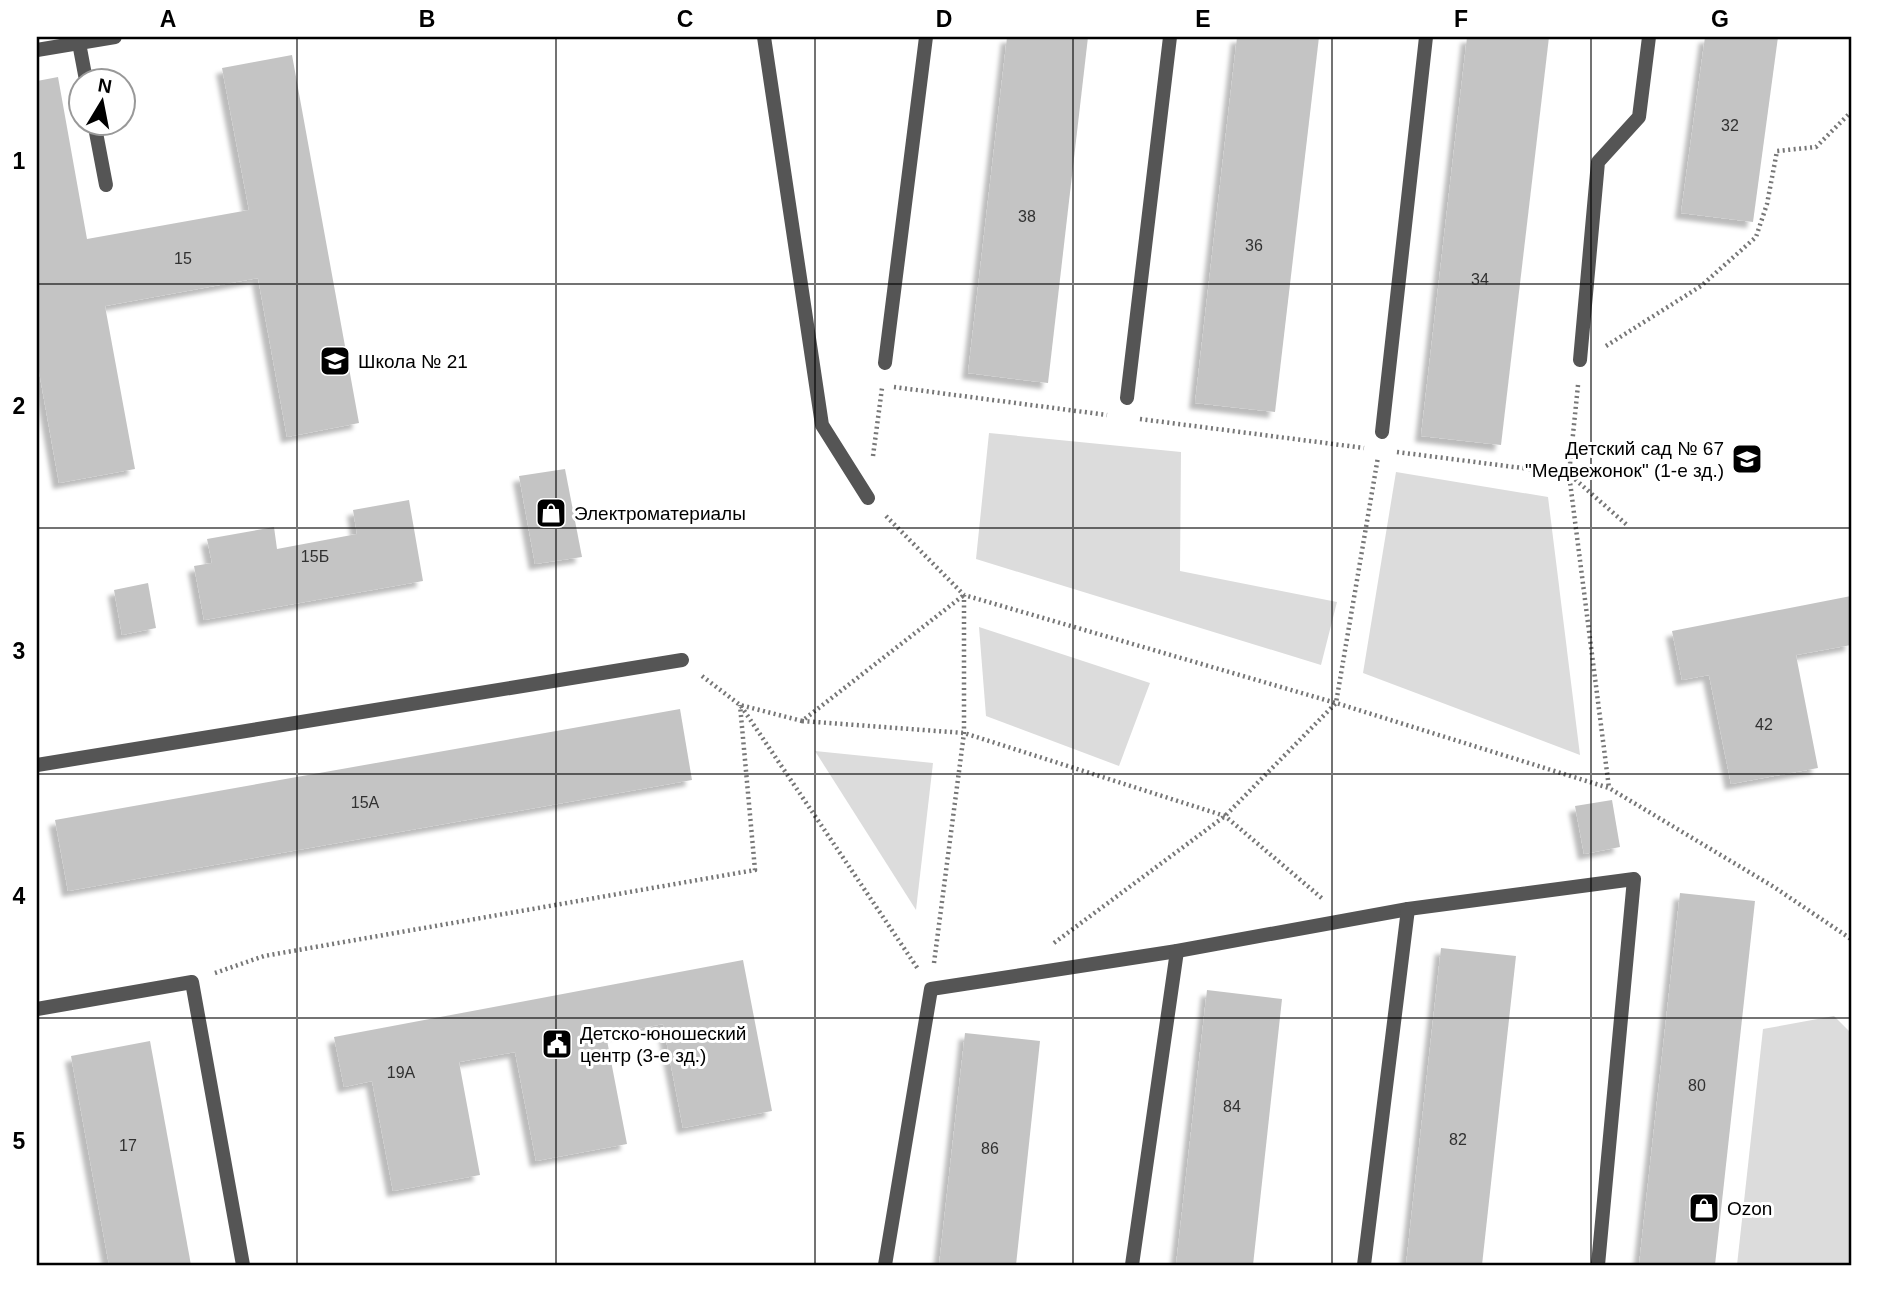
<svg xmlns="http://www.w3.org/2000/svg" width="1888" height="1302" viewBox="0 0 1888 1302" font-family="Helvetica,sans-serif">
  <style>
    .green { fill: #dcdcdc }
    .building { fill: #c4c4c4; filter: url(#shadow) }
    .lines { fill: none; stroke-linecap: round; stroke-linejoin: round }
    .path { stroke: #777; stroke-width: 4.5; stroke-dasharray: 2 3.5; stroke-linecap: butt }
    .lane { stroke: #555; stroke-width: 14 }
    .grid { fill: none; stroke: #000; stroke-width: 2; stroke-opacity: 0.55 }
    .labels { text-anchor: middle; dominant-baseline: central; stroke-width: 6; stroke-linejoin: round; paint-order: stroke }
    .number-label { font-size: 16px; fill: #313131 }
    .poi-label { font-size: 19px; fill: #000; stroke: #fff; text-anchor: start }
    .neatline { fill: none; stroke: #000; stroke-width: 2.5 }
    .grid-label { font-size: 23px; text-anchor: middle; font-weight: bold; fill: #000 }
  </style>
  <defs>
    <filter id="shadow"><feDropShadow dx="-6" dy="6" stdDeviation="2" flood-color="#0004"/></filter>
  </defs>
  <rect width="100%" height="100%" fill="#fff"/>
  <g class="green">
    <path d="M989,433L1181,452L1180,571L1337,602L1321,665L976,559Z"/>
    <path d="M1396,472L1548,497L1580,755L1363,673Z"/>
    <path d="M979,627L1150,683L1119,766L986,716Z"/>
    <path d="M815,751L933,763L916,910Z"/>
    <path d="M1834,1016L1851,1033V1265H1737L1763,1029Z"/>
  </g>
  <g class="building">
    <path d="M1007,37H1088L1048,383L968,373Z"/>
    <path d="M1237,37H1319L1275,412L1195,403Z"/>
    <path d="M1467,37H1549L1501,445L1421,436Z"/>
    <path d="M1705,37H1778L1753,222L1681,213Z"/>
    <path d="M292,55L359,423L287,437L258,278L105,306L135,469L59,483L37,360V81L58,77L87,239L249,210L222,68Z"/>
    <path d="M565,469L582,557L535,564L519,476Z"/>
    <path d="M409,500L423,581L204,620L194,566L212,563L207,539L274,527L277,549L357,534L353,510Z"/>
    <path d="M148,583L156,628L122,635L114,590Z"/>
    <path d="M1851,596V645L1796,655L1818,768L1731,784L1709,675L1682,680L1672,631Z"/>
    <path d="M680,709L692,780L68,891L55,820Z"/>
    <path d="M1612,800L1620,847L1584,854L1575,806Z"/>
    <path d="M1680,893L1755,901L1715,1265H1639Z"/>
    <path d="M1441,948L1516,956L1482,1265H1406Z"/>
    <path d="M743,960L772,1111L683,1128L663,1024L606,1035L627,1144L536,1161L515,1052L459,1062L480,1175L393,1191L372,1081L344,1087L334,1037Z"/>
    <path d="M1207,990L1282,999L1253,1265H1176Z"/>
    <path d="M965,1033L1040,1041L1016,1265H939Z"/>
    <path d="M150,1041L191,1265H109L71,1056Z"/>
  </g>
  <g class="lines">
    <g class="path">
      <path d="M1606,346L1701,286L1756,237L1767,204L1777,151L1816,147L1851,112"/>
      <path d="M1578,385L1569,474L1609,788"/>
      <path d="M894,387L1107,415"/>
      <path d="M1140,419L1364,448"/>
      <path d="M1397,452L1569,474L1627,525"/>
      <path d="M873,456L882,388"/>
      <path d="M886,516L964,595L1336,703L1609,788L1774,887L1851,939"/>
      <path d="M702,676L740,705L802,721L964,595"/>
      <path d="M741,706L918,969"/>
      <path d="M802,721L964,733L1225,816L1324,900"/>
      <path d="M1054,943L1225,816L1336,703L1378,457"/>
      <path d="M934,963L964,733V595"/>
      <path d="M215,973L264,956L755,870L740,705"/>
    </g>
    <g class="lane">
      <path d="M764,37L822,425L868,498"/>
      <path d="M79,43L86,80"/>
      <path d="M37,50L115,37"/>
      <path d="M94,122L106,185"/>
      <path d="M1580,360L1598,162L1639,117L1649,37"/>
      <path d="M885,363L926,37"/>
      <path d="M1127,398L1170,37"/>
      <path d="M1382,432L1426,37"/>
      <path d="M37,765L682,660"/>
      <path d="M37,1009L192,982L243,1265"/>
      <path d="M885,1265L931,989L1177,951L1408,909L1634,879L1598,1265"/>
      <path d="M1132,1265L1177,951"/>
      <path d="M1364,1265L1408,909"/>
    </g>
  </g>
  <path class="grid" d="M297,37V1265M556,37V1265M815,37V1265M1073,37V1265M1332,37V1265M1591,37V1265M37,284H1851M37,528H1851M37,774H1851M37,1018H1851"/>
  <defs>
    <g id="school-square" transform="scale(1.575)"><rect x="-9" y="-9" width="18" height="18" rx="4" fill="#000" stroke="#fff"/><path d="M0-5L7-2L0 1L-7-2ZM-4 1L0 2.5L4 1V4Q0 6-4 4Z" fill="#fff"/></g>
    <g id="shop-square" transform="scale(1.575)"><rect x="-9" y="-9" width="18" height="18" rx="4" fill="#000" stroke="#fff"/><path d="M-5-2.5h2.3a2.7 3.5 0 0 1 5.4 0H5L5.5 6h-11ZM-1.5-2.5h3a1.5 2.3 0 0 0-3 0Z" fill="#fff"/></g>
    <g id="civic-square" transform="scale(1.575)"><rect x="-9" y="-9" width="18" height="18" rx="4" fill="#000" stroke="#fff"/><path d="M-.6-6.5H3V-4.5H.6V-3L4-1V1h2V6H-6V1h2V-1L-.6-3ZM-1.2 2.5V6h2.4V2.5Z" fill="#fff"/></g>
  </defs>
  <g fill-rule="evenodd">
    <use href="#school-square" x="335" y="361"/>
    <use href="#school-square" x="1747" y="459"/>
    <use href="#shop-square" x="551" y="513"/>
    <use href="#civic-square" x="557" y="1044"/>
    <use href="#shop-square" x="1704" y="1208"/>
  </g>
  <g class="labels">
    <g class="number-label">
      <text x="1730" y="125">32</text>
      <text x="1027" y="216">38</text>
      <text x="1254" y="245">36</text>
      <text x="183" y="258">15</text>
      <text x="1480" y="279">34</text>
      <text x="315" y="556">15Б</text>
      <text x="1764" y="724">42</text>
      <text x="365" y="802">15А</text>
      <text x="401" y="1072">19А</text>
      <text x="1697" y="1085">80</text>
      <text x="1232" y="1106">84</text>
      <text x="1458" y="1139">82</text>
      <text x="128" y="1145">17</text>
      <text x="990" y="1148">86</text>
    </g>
    <g class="poi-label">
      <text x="358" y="361">Школа № 21</text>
      <text x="1724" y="448" text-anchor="end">Детский сад № 67<tspan x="1724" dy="22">"Медвежонок" (1-е зд.)</tspan></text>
      <text x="574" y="513">Электроматериалы</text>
      <text x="580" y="1033">Детско-юношеский<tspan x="580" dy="22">центр (3-е зд.)</tspan></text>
      <text x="1727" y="1208">Ozon</text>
    </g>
  </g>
  <rect width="1888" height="1302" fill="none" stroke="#ffffff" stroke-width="77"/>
  <g transform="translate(102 102) rotate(10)"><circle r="33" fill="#ffffff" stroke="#999999" stroke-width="2"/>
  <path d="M0-5L12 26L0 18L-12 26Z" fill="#000000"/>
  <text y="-10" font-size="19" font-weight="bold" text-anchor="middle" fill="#000000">N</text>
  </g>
  <rect x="38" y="38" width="1812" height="1226" class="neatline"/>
  <g class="grid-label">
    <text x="168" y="27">A</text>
    <text x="427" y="27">B</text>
    <text x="685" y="27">C</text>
    <text x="944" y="27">D</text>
    <text x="1203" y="27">E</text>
    <text x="1461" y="27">F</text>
    <text x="1720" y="27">G</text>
    <text x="19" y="169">1</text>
    <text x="19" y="414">2</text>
    <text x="19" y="659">3</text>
    <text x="19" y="904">4</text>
    <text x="19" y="1149">5</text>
  </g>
</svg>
